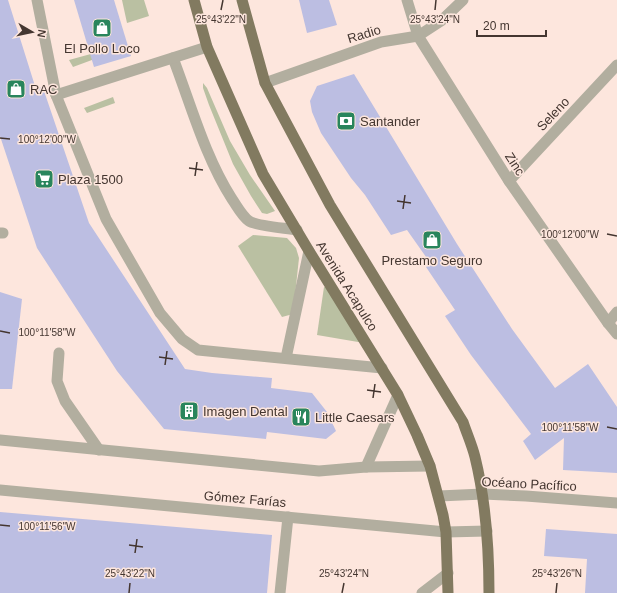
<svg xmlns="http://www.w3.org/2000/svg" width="617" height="593" viewBox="0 0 617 593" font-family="Arial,sans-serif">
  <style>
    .green { fill: #bac0a2 }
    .building { fill: #bcbee2 }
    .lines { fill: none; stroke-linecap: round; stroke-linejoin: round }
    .service { stroke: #b2ae9f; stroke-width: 11 }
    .minor { stroke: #b2ae9f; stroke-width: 11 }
    .tertiary { stroke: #b2ae9f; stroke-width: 11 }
    .primary { stroke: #827a60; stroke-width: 11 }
    .ticks { fill: none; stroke: #443630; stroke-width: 1.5 }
    .labels { text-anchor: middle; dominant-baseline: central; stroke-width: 3; stroke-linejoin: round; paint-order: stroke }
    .street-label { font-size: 13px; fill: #443630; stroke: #fde6dd }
    .poi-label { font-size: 13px; fill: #443630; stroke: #fde6dd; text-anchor: start }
    .ticks-label { font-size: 10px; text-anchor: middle; fill: #443630; stroke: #fde6dd; stroke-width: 3; stroke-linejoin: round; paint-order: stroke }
  </style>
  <rect width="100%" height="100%" fill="#fde6dd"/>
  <g class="green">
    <path d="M122,0H144L149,16L127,23Z"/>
    <path d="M98,52L100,57L73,67L69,60Z"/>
    <path d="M203,83L207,88L230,141L250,175L275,211L267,214L262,213L251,196L233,164L209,105L203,88Z"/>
    <path d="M113,97L115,103L87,113L84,108Z"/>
    <path d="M253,235L287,238L296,248L299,258L293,314L282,317L238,246Z"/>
    <path d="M324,287L329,288L364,343L317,335Z"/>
  </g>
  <g class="building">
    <path d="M0,0H8L35,86L43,88L89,223L185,369L212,373L272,378L271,388L312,393L327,412L336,431L326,439L267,432L266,439L164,429L117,371L37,248L0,136Z"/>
    <path d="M74,0H114L131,56L94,67Z"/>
    <path d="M299,0H329L337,25L307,33Z"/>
    <path d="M354,74L457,244L512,329L555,388L588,364L617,407V473L563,470L564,438L535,460L523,441L531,434L471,355L445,316L455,310L426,267L431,264L407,230L391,235L365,195L351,178L321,133L312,112L310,101L317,86Z"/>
    <path d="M0,292L22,299L12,389H0Z"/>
    <path d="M0,512L272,535L267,593H0Z"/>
    <path d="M546,529L617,534V593H585L587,559L544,556Z"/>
  </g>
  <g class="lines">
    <g class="service">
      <path d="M37,0L56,95L106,219L160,313L182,339L198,350L382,368"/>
      <path d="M173,58C191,105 205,157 232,199C237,206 242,216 249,221C256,226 286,228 297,230"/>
      <path d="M56,95L207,47"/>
      <path d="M0,233H3"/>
      <path d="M59,353L57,381L65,401L99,450"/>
      <path d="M286,358L309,251"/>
      <path d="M0,440L319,471L366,467L430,466"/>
      <path d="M366,467L398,395"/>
      <path d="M280,593L288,517"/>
      <path d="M422,593L448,573"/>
    </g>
    <g class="minor">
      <path d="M407,0L418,36L509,181L608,323L617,334"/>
      <path d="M265,83L381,42L418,36L441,21L463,0"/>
      <path d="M509,181L617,65"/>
      <path d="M608,323L617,312"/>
      <path d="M0,490L446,532L487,531"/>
    </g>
    <path class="tertiary" d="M439,496L483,494L526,496L617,503"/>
    <g class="primary">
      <path d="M194,0L207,47L263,174L309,251L398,395L417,435L430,466L443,515L446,532L448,593"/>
      <path d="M242,0L265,83L330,205L463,422C467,434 472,445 475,457C486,502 489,547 489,593"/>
    </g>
  </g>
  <path class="ticks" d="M221,10L223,0M435,10L436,0M0,138L10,139M189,168L203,170M195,176L197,162M397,201L411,203M403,209L405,195M607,234L617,236M0,331L10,333M159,357L173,359M165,365L167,351M367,390L381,392M373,398L375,384M607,427L617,429M0,525L10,526M129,545L143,547M135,553L137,539M129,593L130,583M342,593L344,583M556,593L557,583"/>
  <defs>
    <g id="shop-square" transform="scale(1)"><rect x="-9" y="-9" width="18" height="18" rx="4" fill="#29855c" stroke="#fde6dd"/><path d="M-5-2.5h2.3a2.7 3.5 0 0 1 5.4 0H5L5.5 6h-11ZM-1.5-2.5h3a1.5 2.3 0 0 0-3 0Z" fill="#fff"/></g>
    <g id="bank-square" transform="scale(1)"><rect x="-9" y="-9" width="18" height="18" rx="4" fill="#29855c" stroke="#fde6dd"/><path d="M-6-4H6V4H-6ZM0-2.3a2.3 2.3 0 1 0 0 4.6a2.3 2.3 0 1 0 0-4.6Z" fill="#fff"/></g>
    <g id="supermarket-square" transform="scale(1)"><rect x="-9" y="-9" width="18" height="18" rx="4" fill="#29855c" stroke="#fde6dd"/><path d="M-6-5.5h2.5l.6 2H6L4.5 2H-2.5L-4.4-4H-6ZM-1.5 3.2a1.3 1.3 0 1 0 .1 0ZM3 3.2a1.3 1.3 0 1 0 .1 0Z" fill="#fff"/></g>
    <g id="building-square" transform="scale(1)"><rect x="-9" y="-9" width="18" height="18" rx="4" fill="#29855c" stroke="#fde6dd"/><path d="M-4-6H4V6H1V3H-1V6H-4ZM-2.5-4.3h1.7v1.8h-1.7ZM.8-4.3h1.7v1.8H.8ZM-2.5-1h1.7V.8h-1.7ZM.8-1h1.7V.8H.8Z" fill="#fff"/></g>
    <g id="restaurant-square" transform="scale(1)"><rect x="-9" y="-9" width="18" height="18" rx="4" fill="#29855c" stroke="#fde6dd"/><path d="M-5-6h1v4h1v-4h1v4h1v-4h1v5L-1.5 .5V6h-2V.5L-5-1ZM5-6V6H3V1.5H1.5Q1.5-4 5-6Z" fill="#fff"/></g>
  </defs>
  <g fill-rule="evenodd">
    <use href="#shop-square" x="102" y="28"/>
    <use href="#shop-square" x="16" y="89"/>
    <use href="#bank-square" x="346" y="121"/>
    <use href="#supermarket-square" x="44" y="179"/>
    <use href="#shop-square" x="432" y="240"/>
    <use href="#building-square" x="189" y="411"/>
    <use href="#restaurant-square" x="301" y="417"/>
  </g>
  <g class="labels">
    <g class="street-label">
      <text transform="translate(364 34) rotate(-17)">Radio</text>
      <text transform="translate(553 114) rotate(-47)">Seleno</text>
      <text transform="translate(515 164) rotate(57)">Zinc</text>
      <text transform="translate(347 286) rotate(58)">Avenida Acapulco</text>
      <text transform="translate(529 484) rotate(3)">Océano Pacífico</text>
      <text transform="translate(245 499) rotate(5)">Gómez Farías</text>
    </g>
    <g class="poi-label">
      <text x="102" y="48" text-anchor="middle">El Pollo Loco</text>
      <text x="30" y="89">RAC</text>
      <text x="360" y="121">Santander</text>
      <text x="58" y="179">Plaza 1500</text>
      <text x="432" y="260" text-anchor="middle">Prestamo Seguro</text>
      <text x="203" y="411">Imagen Dental</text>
      <text x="315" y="417">Little Caesars</text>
    </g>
  </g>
  <g class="ticks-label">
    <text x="221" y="23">25°43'22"N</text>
    <text x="435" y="23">25°43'24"N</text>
    <text x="47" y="143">100°12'00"W</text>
    <text x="570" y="238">100°12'00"W</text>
    <text x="47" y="336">100°11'58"W</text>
    <text x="570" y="431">100°11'58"W</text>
    <text x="47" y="530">100°11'56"W</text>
    <text x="130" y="577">25°43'22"N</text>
    <text x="344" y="577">25°43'24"N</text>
    <text x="557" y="577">25°43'26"N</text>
  </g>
  <g transform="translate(32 32) rotate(99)" stroke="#fde6dd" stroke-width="3" paint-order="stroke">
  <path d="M0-3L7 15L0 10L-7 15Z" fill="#443630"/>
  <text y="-6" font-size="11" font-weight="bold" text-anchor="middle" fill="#443630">N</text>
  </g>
  <path d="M477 30v6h69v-6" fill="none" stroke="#443630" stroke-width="2"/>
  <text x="483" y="30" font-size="12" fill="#443630" stroke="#fde6dd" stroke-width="3" paint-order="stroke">20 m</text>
</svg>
